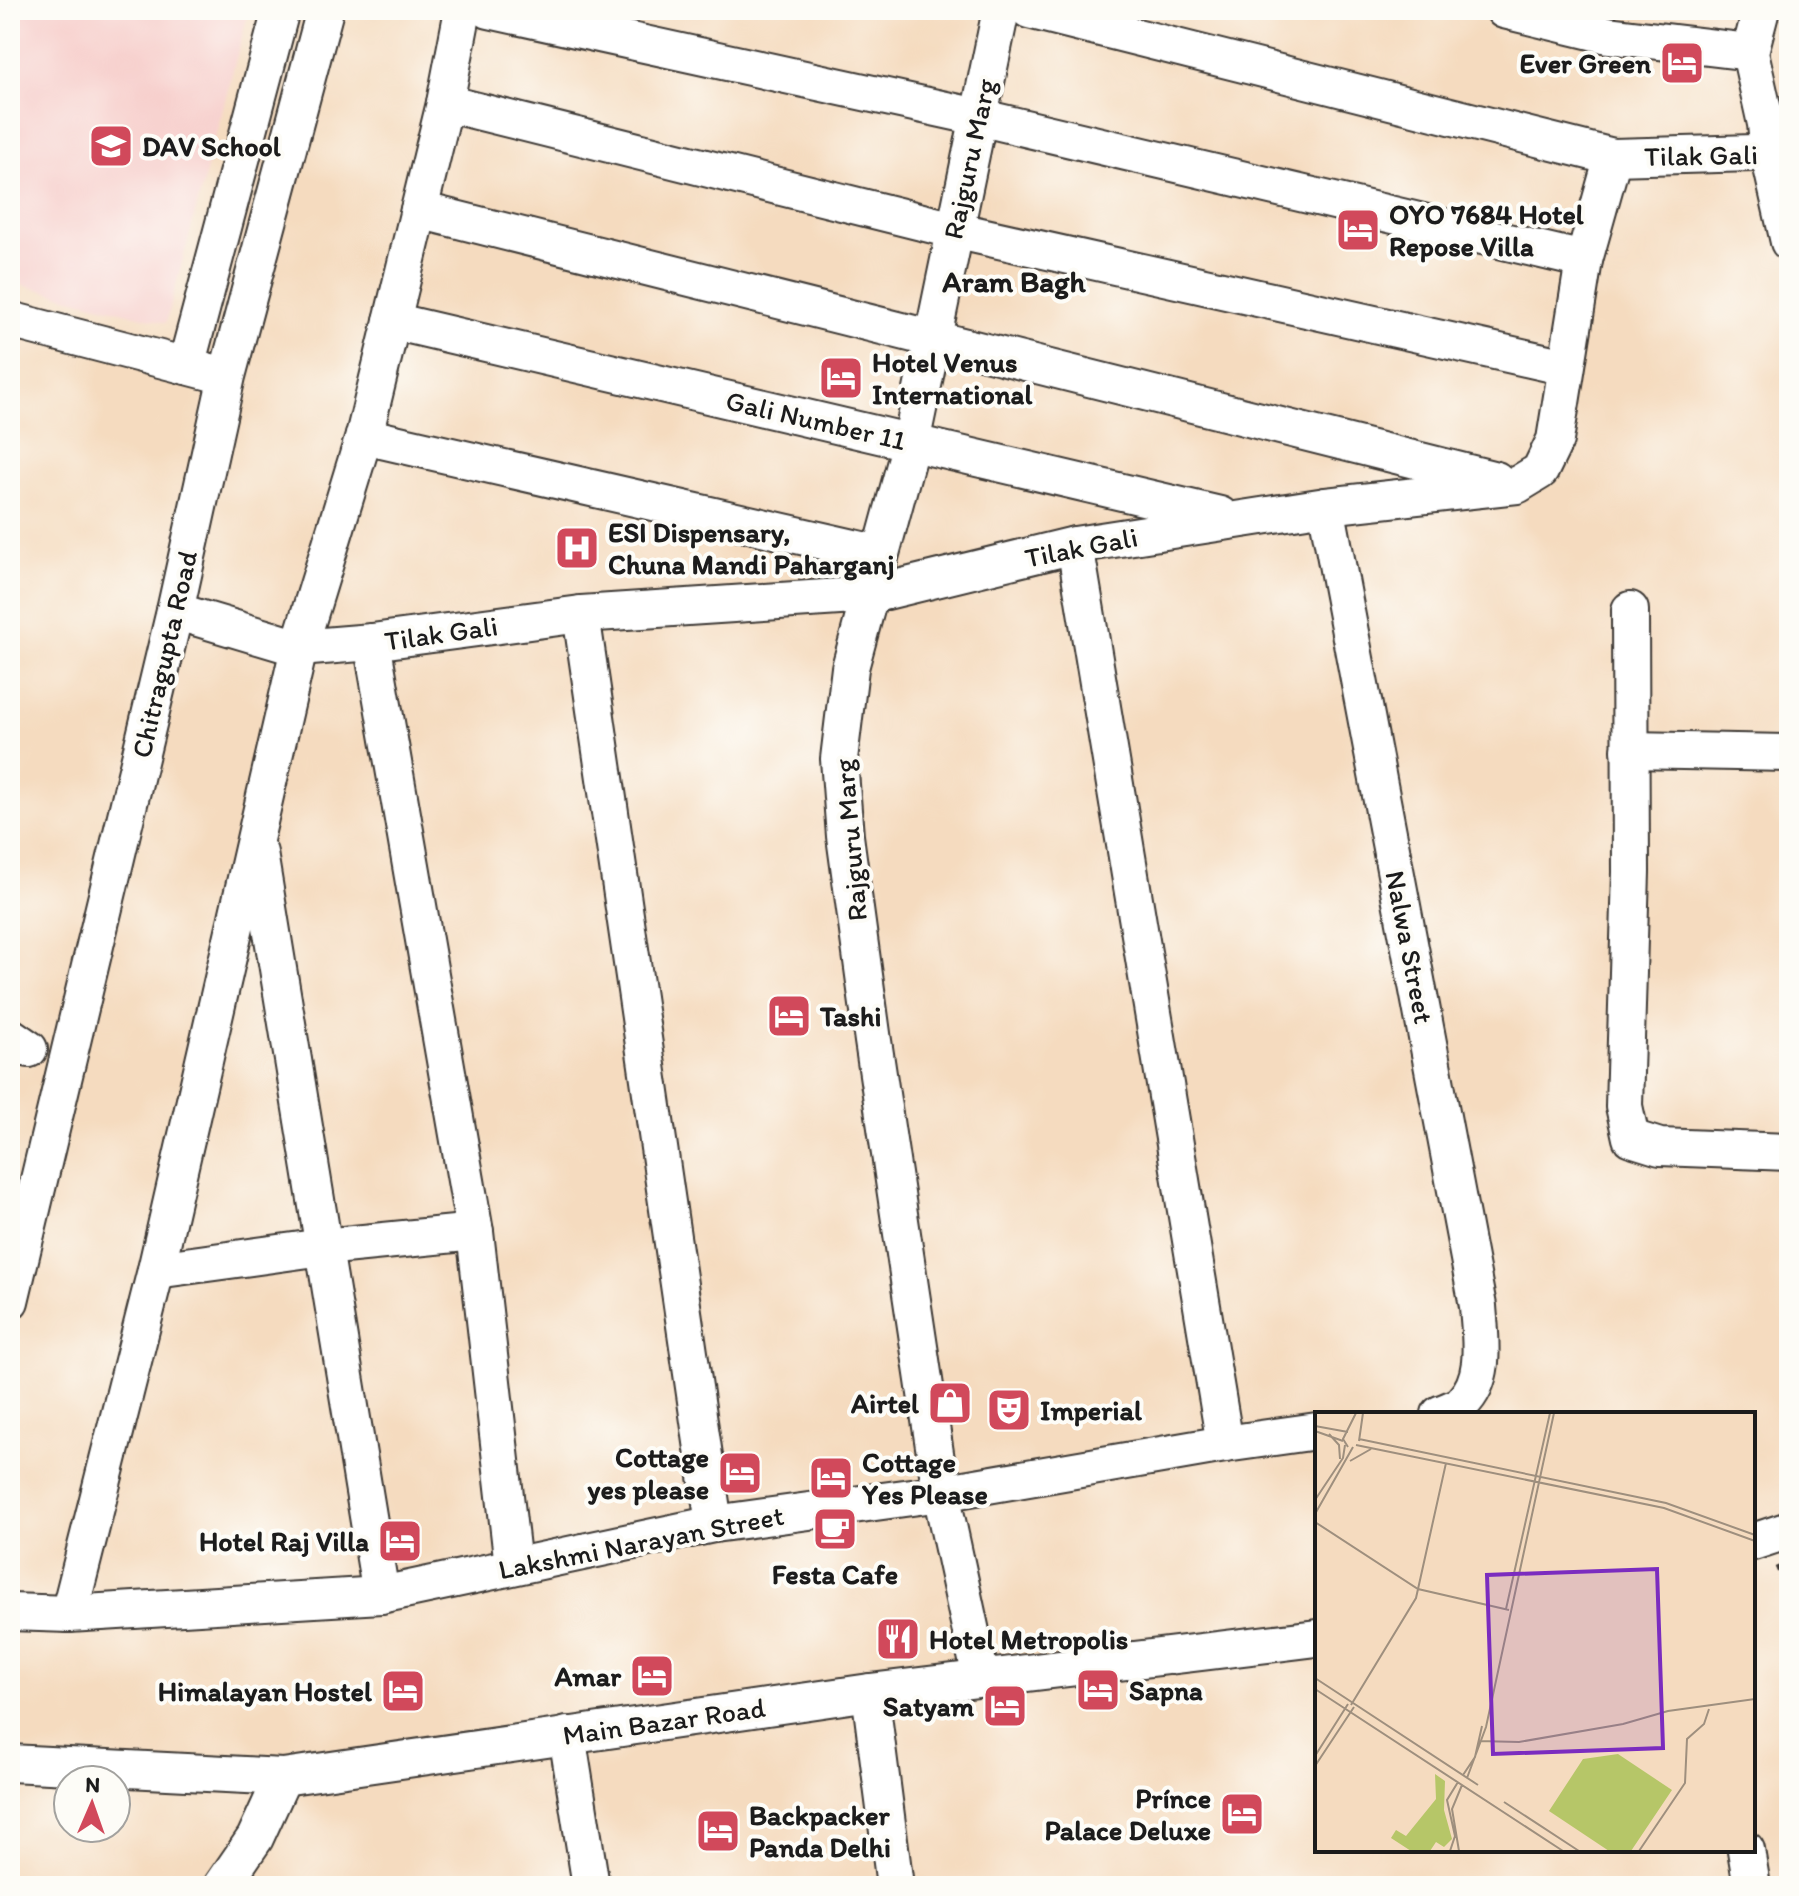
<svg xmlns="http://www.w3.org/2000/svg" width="1799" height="1896" viewBox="0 0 1799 1896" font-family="Itim,sans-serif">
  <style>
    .built { fill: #f7d0cd }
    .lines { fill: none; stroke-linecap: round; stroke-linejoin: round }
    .minor-casing { stroke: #3d3934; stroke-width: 40 }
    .path { stroke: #3d3934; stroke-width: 5; stroke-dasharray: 6 6; stroke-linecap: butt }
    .minor { stroke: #fff; stroke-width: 36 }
    .labels { text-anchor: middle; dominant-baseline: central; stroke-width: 8; stroke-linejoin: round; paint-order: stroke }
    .poi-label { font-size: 28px; font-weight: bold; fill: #1c1c1c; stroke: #fdfcf7; text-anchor: start }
    .street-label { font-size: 28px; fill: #1c1c1c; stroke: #fdfcf7 }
    .neighbourhood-label { font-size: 30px; font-weight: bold; fill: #1c1c1c; stroke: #fdfcf7 }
    .inset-road { fill: none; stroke: #9e8f7e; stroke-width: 2 }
    .view { fill: #7b2cbf; fill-opacity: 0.15; stroke: #7b2cbf; stroke-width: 4 }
    .inset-edge { fill: none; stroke: #1c1c1c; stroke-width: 4 }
  </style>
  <rect width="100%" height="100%" fill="#fdfcf7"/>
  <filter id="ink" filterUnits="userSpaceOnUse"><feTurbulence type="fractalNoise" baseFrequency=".0125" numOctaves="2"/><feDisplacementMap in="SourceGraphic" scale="16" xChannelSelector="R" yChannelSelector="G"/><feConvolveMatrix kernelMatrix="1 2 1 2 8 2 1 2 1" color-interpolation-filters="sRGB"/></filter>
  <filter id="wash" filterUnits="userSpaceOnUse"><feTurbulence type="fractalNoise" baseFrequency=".006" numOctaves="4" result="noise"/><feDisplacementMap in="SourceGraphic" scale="32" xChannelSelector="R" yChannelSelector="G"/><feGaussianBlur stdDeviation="1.8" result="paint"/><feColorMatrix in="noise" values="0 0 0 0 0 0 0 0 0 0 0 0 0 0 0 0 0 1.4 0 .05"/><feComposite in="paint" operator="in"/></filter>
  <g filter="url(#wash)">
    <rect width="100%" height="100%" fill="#f5dbbf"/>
    <path class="built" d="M10,10H249L166,323L10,282Z"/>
  </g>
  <g filter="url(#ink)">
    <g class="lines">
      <g class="minor-casing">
        <g id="minor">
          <path d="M489,10L978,117L1584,260"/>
          <path d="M1029,10L1613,157L1789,152"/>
          <path d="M1504,10L1608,35L1750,52"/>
          <path d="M1761,10L1750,52L1766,124L1769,154L1789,242"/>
          <path d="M445,103L954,230L1566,367"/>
          <path d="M419,210L1496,480"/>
          <path d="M10,320L210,372"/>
          <path d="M392,321L1220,515"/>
          <path d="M186,366L281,10"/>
          <path d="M364,436L880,554"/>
          <path d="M1326,506L1478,1306C1480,1337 1488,1378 1462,1403C1457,1408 1447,1411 1440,1414"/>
          <path d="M1075,545L1225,1444"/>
          <path d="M1630,610L1631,872L1624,1106L1631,1138L1660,1147L1789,1152"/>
          <path d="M175,611L299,648L372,642L581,614L870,595L1075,545L1326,506L1517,485L1540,471L1555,440L1584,260L1613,157"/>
          <path d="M581,614L714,1524"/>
          <path d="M372,642L475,1232L513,1566"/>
          <path d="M1630,750L1789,753"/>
          <path d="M259,853L381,1595"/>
          <path d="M10,1036L29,1049"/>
          <path d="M156,1270L323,1247L475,1232"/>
          <path d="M10,1301L175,611L227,376L325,10"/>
          <path d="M1753,1542L1789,1530"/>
          <path d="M10,1612L69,1614L381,1595L714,1524L941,1493L1225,1444L1317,1431"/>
          <path d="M69,1614L156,1270L299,648L364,436L445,103L463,10"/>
          <path d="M981,1678L941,1493L873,1041L845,836L839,759L850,668L911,443L1001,10"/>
          <path d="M870,1692L895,1886"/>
          <path d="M567,1735L591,1886"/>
          <path d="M10,1763L283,1777L870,1692L1317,1638"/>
          <path d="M1746,1850L1752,1886"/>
          <path d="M222,1886L255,1838L283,1777"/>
        </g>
      </g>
      <path class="path" d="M1777,1566L1789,1594"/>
      <use href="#minor" class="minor"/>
    </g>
  </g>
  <defs>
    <g id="hotel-square" transform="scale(2.3)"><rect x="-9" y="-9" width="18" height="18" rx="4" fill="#d1495b" stroke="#fdfcf7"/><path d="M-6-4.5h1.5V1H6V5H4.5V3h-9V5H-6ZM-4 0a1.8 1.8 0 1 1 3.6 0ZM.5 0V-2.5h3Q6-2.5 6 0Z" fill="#fff"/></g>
    <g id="school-square" transform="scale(2.3)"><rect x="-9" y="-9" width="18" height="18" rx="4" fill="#d1495b" stroke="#fdfcf7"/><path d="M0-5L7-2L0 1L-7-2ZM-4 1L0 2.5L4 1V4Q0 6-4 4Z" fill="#fff"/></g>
    <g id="hospital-square" transform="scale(2.3)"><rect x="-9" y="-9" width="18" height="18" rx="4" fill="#d1495b" stroke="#fdfcf7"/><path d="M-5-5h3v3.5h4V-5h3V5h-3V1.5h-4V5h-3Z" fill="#fff"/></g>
    <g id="shop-square" transform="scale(2.3)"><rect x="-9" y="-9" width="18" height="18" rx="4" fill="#d1495b" stroke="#fdfcf7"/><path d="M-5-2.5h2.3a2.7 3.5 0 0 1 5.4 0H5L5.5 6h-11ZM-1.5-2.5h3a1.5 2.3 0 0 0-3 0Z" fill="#fff"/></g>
    <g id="theatre-square" transform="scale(2.3)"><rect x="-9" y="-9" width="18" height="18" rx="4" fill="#d1495b" stroke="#fdfcf7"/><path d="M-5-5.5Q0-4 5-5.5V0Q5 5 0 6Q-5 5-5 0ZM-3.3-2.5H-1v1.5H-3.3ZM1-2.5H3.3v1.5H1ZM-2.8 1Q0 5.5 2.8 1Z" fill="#fff"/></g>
    <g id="cafe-square" transform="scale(2.3)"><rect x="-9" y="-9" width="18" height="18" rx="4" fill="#d1495b" stroke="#fdfcf7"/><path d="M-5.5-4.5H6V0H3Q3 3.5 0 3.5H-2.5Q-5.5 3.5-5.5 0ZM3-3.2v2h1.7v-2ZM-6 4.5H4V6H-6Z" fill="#fff"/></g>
    <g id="restaurant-square" transform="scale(2.3)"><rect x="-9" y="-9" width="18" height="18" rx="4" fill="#d1495b" stroke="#fdfcf7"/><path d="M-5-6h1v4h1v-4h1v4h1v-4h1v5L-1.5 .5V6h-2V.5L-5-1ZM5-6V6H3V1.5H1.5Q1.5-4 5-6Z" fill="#fff"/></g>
  </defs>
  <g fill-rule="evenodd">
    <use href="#hotel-square" x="1682" y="63"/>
    <use href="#school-square" x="111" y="146"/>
    <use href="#hotel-square" x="1358" y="230"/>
    <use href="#hotel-square" x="841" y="378"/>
    <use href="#hospital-square" x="577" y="548"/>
    <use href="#hotel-square" x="789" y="1016"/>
    <use href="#shop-square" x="950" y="1403"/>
    <use href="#theatre-square" x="1009" y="1410"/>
    <use href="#hotel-square" x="740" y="1473"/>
    <use href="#hotel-square" x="831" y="1478"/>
    <use href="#cafe-square" x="835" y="1529"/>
    <use href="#hotel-square" x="400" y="1541"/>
    <use href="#restaurant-square" x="898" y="1639"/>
    <use href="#hotel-square" x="652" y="1676"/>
    <use href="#hotel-square" x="1098" y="1690"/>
    <use href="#hotel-square" x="403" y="1691"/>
    <use href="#hotel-square" x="1005" y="1706"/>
    <use href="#hotel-square" x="1242" y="1814"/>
    <use href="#hotel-square" x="718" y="1831"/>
  </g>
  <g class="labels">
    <g class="poi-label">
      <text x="1651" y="63" text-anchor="end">Ever Green</text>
      <text x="142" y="146">DAV School</text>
      <text x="1389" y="214">OYO 7684 Hotel<tspan x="1389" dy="32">Repose Villa</tspan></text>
      <text x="872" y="362">Hotel Venus<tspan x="872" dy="32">International</tspan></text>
      <text x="608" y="532">ESI Dispensary,<tspan x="608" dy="32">Chuna Mandi Paharganj</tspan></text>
      <text x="820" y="1016">Tashi</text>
      <text x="919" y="1403" text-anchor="end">Airtel</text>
      <text x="1040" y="1410">Imperial</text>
      <text x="709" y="1457" text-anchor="end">Cottage<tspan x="709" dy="32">yes please</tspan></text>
      <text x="862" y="1462">Cottage<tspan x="862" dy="32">Yes Please</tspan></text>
      <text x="369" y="1541" text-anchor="end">Hotel Raj Villa</text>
      <text x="835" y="1574" text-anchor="middle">Festa Cafe</text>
      <text x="929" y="1639">Hotel Metropolis</text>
      <text x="621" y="1676" text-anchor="end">Amar</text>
      <text x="1129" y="1690">Sapna</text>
      <text x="372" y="1691" text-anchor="end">Himalayan Hostel</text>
      <text x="974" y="1706" text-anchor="end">Satyam</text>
      <text x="1211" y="1798" text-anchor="end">Prínce<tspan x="1211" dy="32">Palace Deluxe</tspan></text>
      <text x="749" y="1815">Backpacker<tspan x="749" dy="32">Panda Delhi</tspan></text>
    </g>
    <g class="street-label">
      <text transform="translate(1701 155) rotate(-1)">Tilak Gali</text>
      <text transform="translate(969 159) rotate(-78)">Rajguru Marg</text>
      <text transform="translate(816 420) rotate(13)">Gali Number 11</text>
      <text transform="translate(1081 547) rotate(-11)">Tilak Gali</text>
      <text transform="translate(441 633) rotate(-8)">Tilak Gali</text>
      <text transform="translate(164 654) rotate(-77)">Chitragupta Road</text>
      <text transform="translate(850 840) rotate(-95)">Rajguru Marg</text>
      <text transform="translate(1410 947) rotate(79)">Nalwa Street</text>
      <text transform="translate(641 1542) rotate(-11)">Lakshmi Narayan Street</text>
      <text transform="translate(664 1721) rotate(-8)">Main Bazar Road</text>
    </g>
    <g class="neighbourhood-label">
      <text x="1014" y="281">Aram Bagh</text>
    </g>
  </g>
  <g transform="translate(1315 1412)">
    <rect width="440" height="440" fill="#f5dbbf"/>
    <path d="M303,342L357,378L316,439H294L234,399L268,347ZM120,362L130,369L129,398L137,427L129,435L121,430L115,439H96L76,426L81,418L91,424L121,387Z" fill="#b6c668"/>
    <path class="inset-road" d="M0,14L33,20M0,19L28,29M14,22L24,33L25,47M44,27L351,91L440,123M44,29L48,1M41,33L349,96L440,129M33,35L28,27L41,1M35,49L56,37M0,88L28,46L30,33M0,102L38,35M0,110L103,177L194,198M191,197L235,1M0,266L163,373M0,277L248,439M36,293L101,186L131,51M163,329L204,330L308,312L353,299L440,287M0,344L33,292M0,354L39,295M148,363L160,345L167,314M152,366L171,315L239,1M189,390L264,439M135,439L140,424L132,388L143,370M144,439L137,397L147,373M324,439L370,371L372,327L389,312L394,297"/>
    <path class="view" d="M342,157L348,336L178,342L172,163Z"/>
    <rect width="440" height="440" class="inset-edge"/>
  </g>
  <rect width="1799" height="1896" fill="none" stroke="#fdfcf7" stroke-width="40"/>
  <g transform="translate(92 1804) rotate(2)"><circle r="38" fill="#fdfcf7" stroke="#a3a29f" stroke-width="2"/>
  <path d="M0-6L14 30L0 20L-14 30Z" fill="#d1495b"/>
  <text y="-12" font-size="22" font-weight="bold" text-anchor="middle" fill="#1c1c1c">N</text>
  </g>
</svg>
